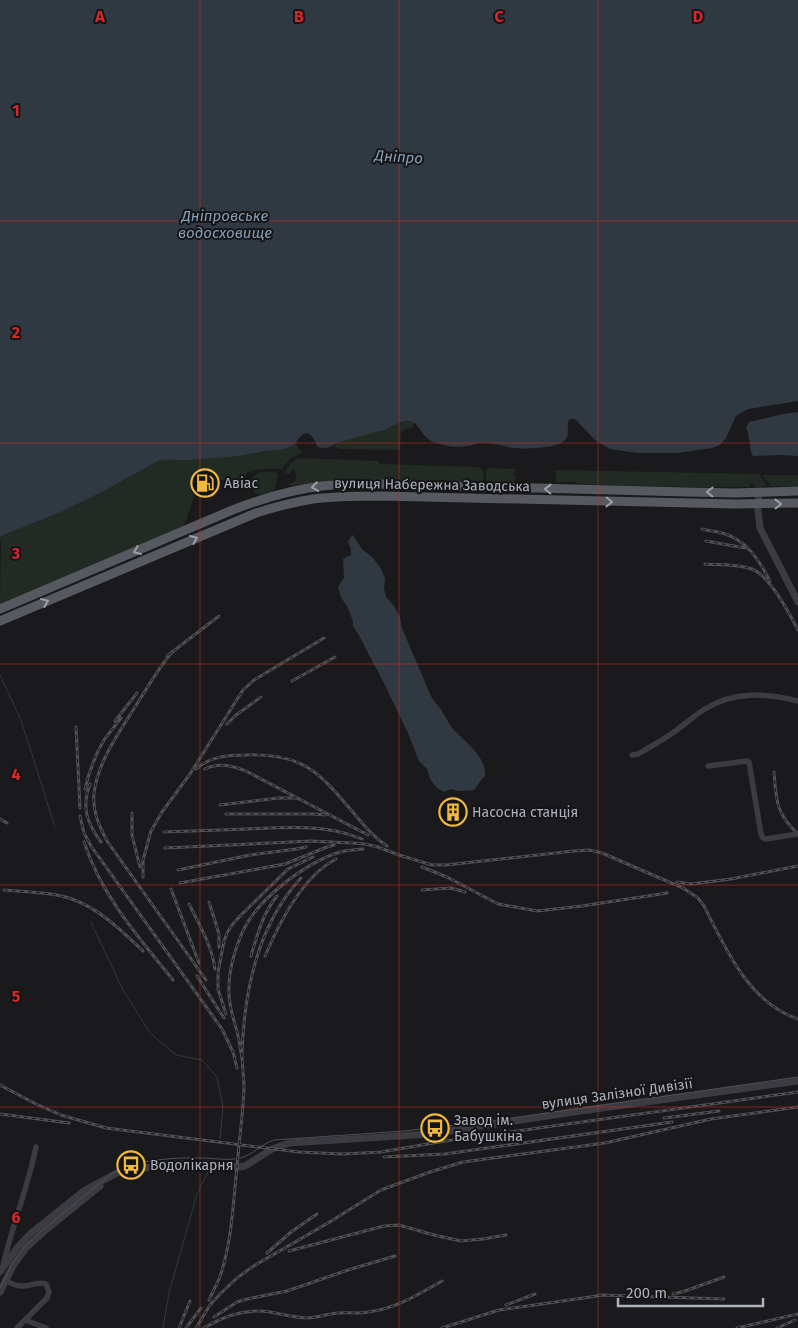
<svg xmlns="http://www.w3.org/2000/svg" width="798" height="1328" viewBox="0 0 798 1328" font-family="'Fira Sans',sans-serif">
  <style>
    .green { fill: #222b23 }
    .water { fill: #303941 }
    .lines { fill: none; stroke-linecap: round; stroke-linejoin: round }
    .stream { stroke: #303941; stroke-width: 1 }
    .minor { stroke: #3b3c41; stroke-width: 5.5 }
    .tertiary { stroke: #3b3c41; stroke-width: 7 }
    .primary { stroke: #575960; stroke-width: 9 }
    .tram { stroke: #4e5056; stroke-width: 1 }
    .rail-casing { stroke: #4e5056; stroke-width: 3 }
    .rail { stroke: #151517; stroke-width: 1; stroke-dasharray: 4; stroke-linecap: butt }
    .oneway { stroke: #9c9faa }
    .grid { fill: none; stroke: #d62828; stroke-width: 1; stroke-opacity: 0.55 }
    .labels { text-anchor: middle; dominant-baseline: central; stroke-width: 4; stroke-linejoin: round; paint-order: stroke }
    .poi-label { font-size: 14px; fill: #adb1bc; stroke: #151517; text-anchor: start }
    .street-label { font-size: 14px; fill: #adb1bc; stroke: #151517 }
    .water-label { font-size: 15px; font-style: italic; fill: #859eb6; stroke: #151517 }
    .grid-label { font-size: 16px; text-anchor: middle; font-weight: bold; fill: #d62828; stroke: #151517; stroke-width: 4; stroke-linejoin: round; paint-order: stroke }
  </style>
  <rect width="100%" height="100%" fill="#1a1a1c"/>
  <g class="green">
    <path d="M410,421L414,422L413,428L406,429L401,432L400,450L341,449L336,448L334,446C346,436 368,435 383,430C392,427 400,422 410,421Z"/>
    <path d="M296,443L300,450L303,452L290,459L282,469H261L248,472L240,485L247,490L212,476L211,479L202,476L203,474L199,473L191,492L195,494L186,521L182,527L0,604L1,536L61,512L102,492L158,461L164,460H188L254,454L291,447Z"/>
    <path d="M299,458L379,461V464L479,467L483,470L484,479L481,482C417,481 353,476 290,486H288L289,484L296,481V474L294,470H291L290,474H284C287,467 292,461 299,458Z"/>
    <path d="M489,468L515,469L516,471H514L513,476H516L515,482H488L486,480V470Z"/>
    <path d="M556,470L759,474L767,486L755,487L754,484H750V487H683L577,484V482H556Z"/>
    <path d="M261,472H275L278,474L275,490L261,495L254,492L252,478L256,474Z"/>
    <path d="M762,475H798V486H771Z"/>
  </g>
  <g class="water">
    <path d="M0,0H798V401L748,409L736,416L726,438L720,445L712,448L677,453H637L610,449L596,441L575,419H570L568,422C567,428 570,436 565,440C557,449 525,449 513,448C502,446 490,442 479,443C475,443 472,446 468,446C458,448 443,446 434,442C421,438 419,421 409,421C400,421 392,427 384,430C370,434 356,437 343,441C333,443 330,451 318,447C314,440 310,427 300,437C297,440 296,444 292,446C284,451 271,450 262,452C238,457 213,458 189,460C178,460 168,459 158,461L102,492L61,512L1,536L0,541Z"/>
    <path d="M798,412V456L781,455L753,456C748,447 751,437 746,428L749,422L783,414Z"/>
    <path d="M353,535L362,549L373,558L380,567L385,578L384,588L386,597L394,606L400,617L402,628L430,694C433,701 438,705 442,711C445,716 448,722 452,728C464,741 487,757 485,776L481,780L474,790L457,791L451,789L444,792L437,788L430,779L427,769L419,761L408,733L378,671L374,665L360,637L353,626V621L348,608L341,597L338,587L344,578L343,559L351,555V549L348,542L350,538Z"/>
  </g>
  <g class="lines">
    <g class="stream">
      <path d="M0,675L21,720L55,827"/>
      <path d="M91,922L123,990L150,1033L176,1055L202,1060L217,1077L223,1107L220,1139"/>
      <path d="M163,1328L169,1293L197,1194L211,1166"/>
    </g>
    <g class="minor">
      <path d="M632,755L638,754C650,747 663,740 674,732C685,724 694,716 705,709C734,691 766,693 798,701"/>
      <path d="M708,766L747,761L749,762L761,834L763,838L766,839L798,834"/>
      <path d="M3,1266C12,1226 28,1187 36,1147"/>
      <path d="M5,1280C10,1283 15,1286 21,1286C30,1287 37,1281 46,1284L49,1292L47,1298L17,1328"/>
      <path d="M25,1320L46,1328"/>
    </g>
    <g class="tertiary">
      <path d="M759,492L758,511L760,528L798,602"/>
      <path d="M0,1272L17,1248L29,1235L45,1222L85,1190L117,1173L131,1170L170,1164H208L240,1167L245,1166L272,1149L289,1143L414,1135L443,1132L573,1112L798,1081"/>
      <path d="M0,1292L13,1266L26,1248L47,1229L100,1186"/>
    </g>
    <g class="primary">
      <path d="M0,609L230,511C260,499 290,490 322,486C341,484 361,484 380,484L686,492L736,493L798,491"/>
      <path d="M0,621L256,513C275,507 294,502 313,499C336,496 358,496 381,496L735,504L798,503"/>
    </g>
    <path class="tram" d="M0,1288L13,1262L25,1246L35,1236L114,1172C132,1160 180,1157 201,1158C213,1158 228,1161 240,1158C253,1155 261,1144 274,1140L404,1131L484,1122L798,1077"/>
    <g class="rail-casing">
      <g id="rail">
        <path d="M702,529C709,531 716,531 722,533C746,539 759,560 770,581"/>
        <path d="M706,541L745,548"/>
        <path d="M705,564C720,565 737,564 752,569C770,576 789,613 798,630"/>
        <path d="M172,652C158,669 147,688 135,707C119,733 98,761 94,793C92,810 99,826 107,841L206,980"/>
        <path d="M167,656L219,616"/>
        <path d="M292,681L335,657"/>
        <path d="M115,721L137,693"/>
        <path d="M227,724L236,715L261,697"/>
        <path d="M76,727L80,808"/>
        <path d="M196,769C211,756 228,755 246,755C302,753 318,771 352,811C363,824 373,837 387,846"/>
        <path d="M205,769C218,762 234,766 246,771L368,835"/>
        <path d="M774,772C776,800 776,814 798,834"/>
        <path d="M90,784C81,807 87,823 101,842"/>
        <path d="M85,789C89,772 95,755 104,740C109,733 115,726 121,718"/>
        <path d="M220,805L278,798H296"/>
        <path d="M132,813V835L140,867"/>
        <path d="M226,814H313L326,815"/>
        <path d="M80,816L84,833L91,846L222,1029L233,1052L237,1068"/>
        <path d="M0,819L7,823"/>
        <path d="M164,832C192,831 220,830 248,829C284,827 328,824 362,839"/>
        <path d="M84,842C101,895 139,938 173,980"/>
        <path d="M165,848L311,841L352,843L365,844L378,847L399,855L432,865H446L574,851L589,850L602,853L683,888L698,898L704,906C726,949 748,1002 798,1019"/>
        <path d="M422,867L447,877L498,904L537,911L582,906L667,893"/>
        <path d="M178,870L250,855L296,849L306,847"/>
        <path d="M143,877V860L151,831L162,812L190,774L243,690L254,680L324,638"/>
        <path d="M677,882L691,884L731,879L798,866"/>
        <path d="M180,883L285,864L327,847L334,845"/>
        <path d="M171,889L199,963"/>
        <path d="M4,890C26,892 51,892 72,899C100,909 122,931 143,951"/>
        <path d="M422,890L451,888L465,892"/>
        <path d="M209,902L219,934V947"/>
        <path d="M189,904C199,924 212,946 215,969"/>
        <path d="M251,956C257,935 263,913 277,896"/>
        <path d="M265,956C279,923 302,876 336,859"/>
        <path d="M197,976L224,1018"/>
        <path d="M226,1014L218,989V973L224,941L227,933L232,925L241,915L288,869L313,857"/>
        <path d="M242,1057C240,1048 239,1039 237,1031C233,1018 229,1006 229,993C228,973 234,952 242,933C256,900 305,863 340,852C347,850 355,850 363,849"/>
        <path d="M0,1085L36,1104L61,1115L106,1128L299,1152L343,1154L381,1152L445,1141L798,1092"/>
        <path d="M0,1114L69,1123"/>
        <path d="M664,1118L719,1111"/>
        <path d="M384,1157L445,1154L672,1122"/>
        <path d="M289,1251L384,1226L399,1225L434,1235L461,1241L483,1239L506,1235"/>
        <path d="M267,1253L291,1232L317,1214"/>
        <path d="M673,1294L685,1291L724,1277"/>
        <path d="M209,1300C212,1293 216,1286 219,1279C232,1244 233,1204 237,1167C239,1141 243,1114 244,1088C244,1077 242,1065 242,1054C244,992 258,924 301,878"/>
        <path d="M506,1305L535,1294"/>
        <path d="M214,1317L237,1302L247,1299L287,1291L348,1270L395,1256"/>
        <path d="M179,1328L190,1301"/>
        <path d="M186,1328L201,1308"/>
        <path d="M196,1328L210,1305L220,1294L237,1278L252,1267L328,1223L381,1190L430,1172L463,1162L605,1143L711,1119L798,1107"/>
        <path d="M204,1328C224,1316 246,1308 270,1312C283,1314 294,1318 308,1318C318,1317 328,1314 338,1313C348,1312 358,1314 368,1312C395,1309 419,1294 442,1281"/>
        <path d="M442,1328L499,1310L590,1297L602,1295L724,1299"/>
        <path d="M737,1328L798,1314"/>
        <path d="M777,1328L795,1320"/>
      </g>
    </g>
    <use href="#rail" class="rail"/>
  </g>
  <defs><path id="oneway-chevron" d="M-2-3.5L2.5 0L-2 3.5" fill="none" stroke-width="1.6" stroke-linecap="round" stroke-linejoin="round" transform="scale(1.25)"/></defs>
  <g class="oneway">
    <use href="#oneway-chevron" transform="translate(315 487) rotate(172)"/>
    <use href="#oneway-chevron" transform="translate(548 489) rotate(-179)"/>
    <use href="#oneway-chevron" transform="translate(710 492) rotate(-179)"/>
    <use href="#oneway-chevron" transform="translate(609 502) rotate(1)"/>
    <use href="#oneway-chevron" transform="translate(778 504) rotate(-1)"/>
    <use href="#oneway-chevron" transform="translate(194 539) rotate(-23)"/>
    <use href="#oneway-chevron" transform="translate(137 551) rotate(157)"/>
    <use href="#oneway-chevron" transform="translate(45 602) rotate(-23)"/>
  </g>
  <path class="grid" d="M200,0V1328M399,0V1328M598,0V1328M0,221H798M0,443H798M0,664H798M0,885H798M0,1107H798"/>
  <defs>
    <g id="fuel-ring" transform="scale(1.4375)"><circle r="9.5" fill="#151517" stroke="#f1b93d" stroke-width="1.5"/><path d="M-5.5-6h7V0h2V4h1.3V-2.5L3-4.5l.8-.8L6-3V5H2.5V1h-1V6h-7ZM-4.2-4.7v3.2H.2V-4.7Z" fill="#f1b93d"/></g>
    <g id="building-ring" transform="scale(1.4375)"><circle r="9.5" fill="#151517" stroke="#f1b93d" stroke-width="1.5"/><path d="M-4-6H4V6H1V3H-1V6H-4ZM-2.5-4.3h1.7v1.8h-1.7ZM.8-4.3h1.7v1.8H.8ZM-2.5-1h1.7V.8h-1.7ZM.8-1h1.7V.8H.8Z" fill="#f1b93d"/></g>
    <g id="bus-ring" transform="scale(1.4375)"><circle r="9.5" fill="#151517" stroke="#f1b93d" stroke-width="1.5"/><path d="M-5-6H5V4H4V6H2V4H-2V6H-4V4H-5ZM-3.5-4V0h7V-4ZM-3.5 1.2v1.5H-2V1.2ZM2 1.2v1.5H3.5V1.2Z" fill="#f1b93d"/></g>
  </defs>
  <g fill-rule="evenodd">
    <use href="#fuel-ring" x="205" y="483"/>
    <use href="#building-ring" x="453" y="812"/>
    <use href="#bus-ring" x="435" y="1128"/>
    <use href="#bus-ring" x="131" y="1165"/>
  </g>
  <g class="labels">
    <g class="poi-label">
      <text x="224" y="483">Авіас</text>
      <text x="472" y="812">Насосна станція</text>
      <text x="454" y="1120">Завод ім.<tspan x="454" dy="16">Бабушкіна</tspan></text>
      <text x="150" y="1165">Водолікарня</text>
    </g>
    <g class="street-label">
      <text transform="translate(432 485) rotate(1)">вулиця Набережна Заводська</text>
      <text transform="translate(617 1094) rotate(-8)">вулиця Залізної Дивізії</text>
    </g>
    <g class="water-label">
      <text transform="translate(399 157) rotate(4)">Дніпро</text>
      <text x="225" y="216">Дніпровське<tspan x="225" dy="17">водосховище</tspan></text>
    </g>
  </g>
  <g class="grid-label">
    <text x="100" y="22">A</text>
    <text x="299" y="22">B</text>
    <text x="499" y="22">C</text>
    <text x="698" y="22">D</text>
    <text x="16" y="116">1</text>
    <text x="16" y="338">2</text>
    <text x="16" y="559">3</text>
    <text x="16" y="780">4</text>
    <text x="16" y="1002">5</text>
    <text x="16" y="1223">6</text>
  </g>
  <path d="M618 1298v8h145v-8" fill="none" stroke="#adb1bc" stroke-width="2.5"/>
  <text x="626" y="1298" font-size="15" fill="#adb1bc" stroke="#151517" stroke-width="4" paint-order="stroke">200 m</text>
</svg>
